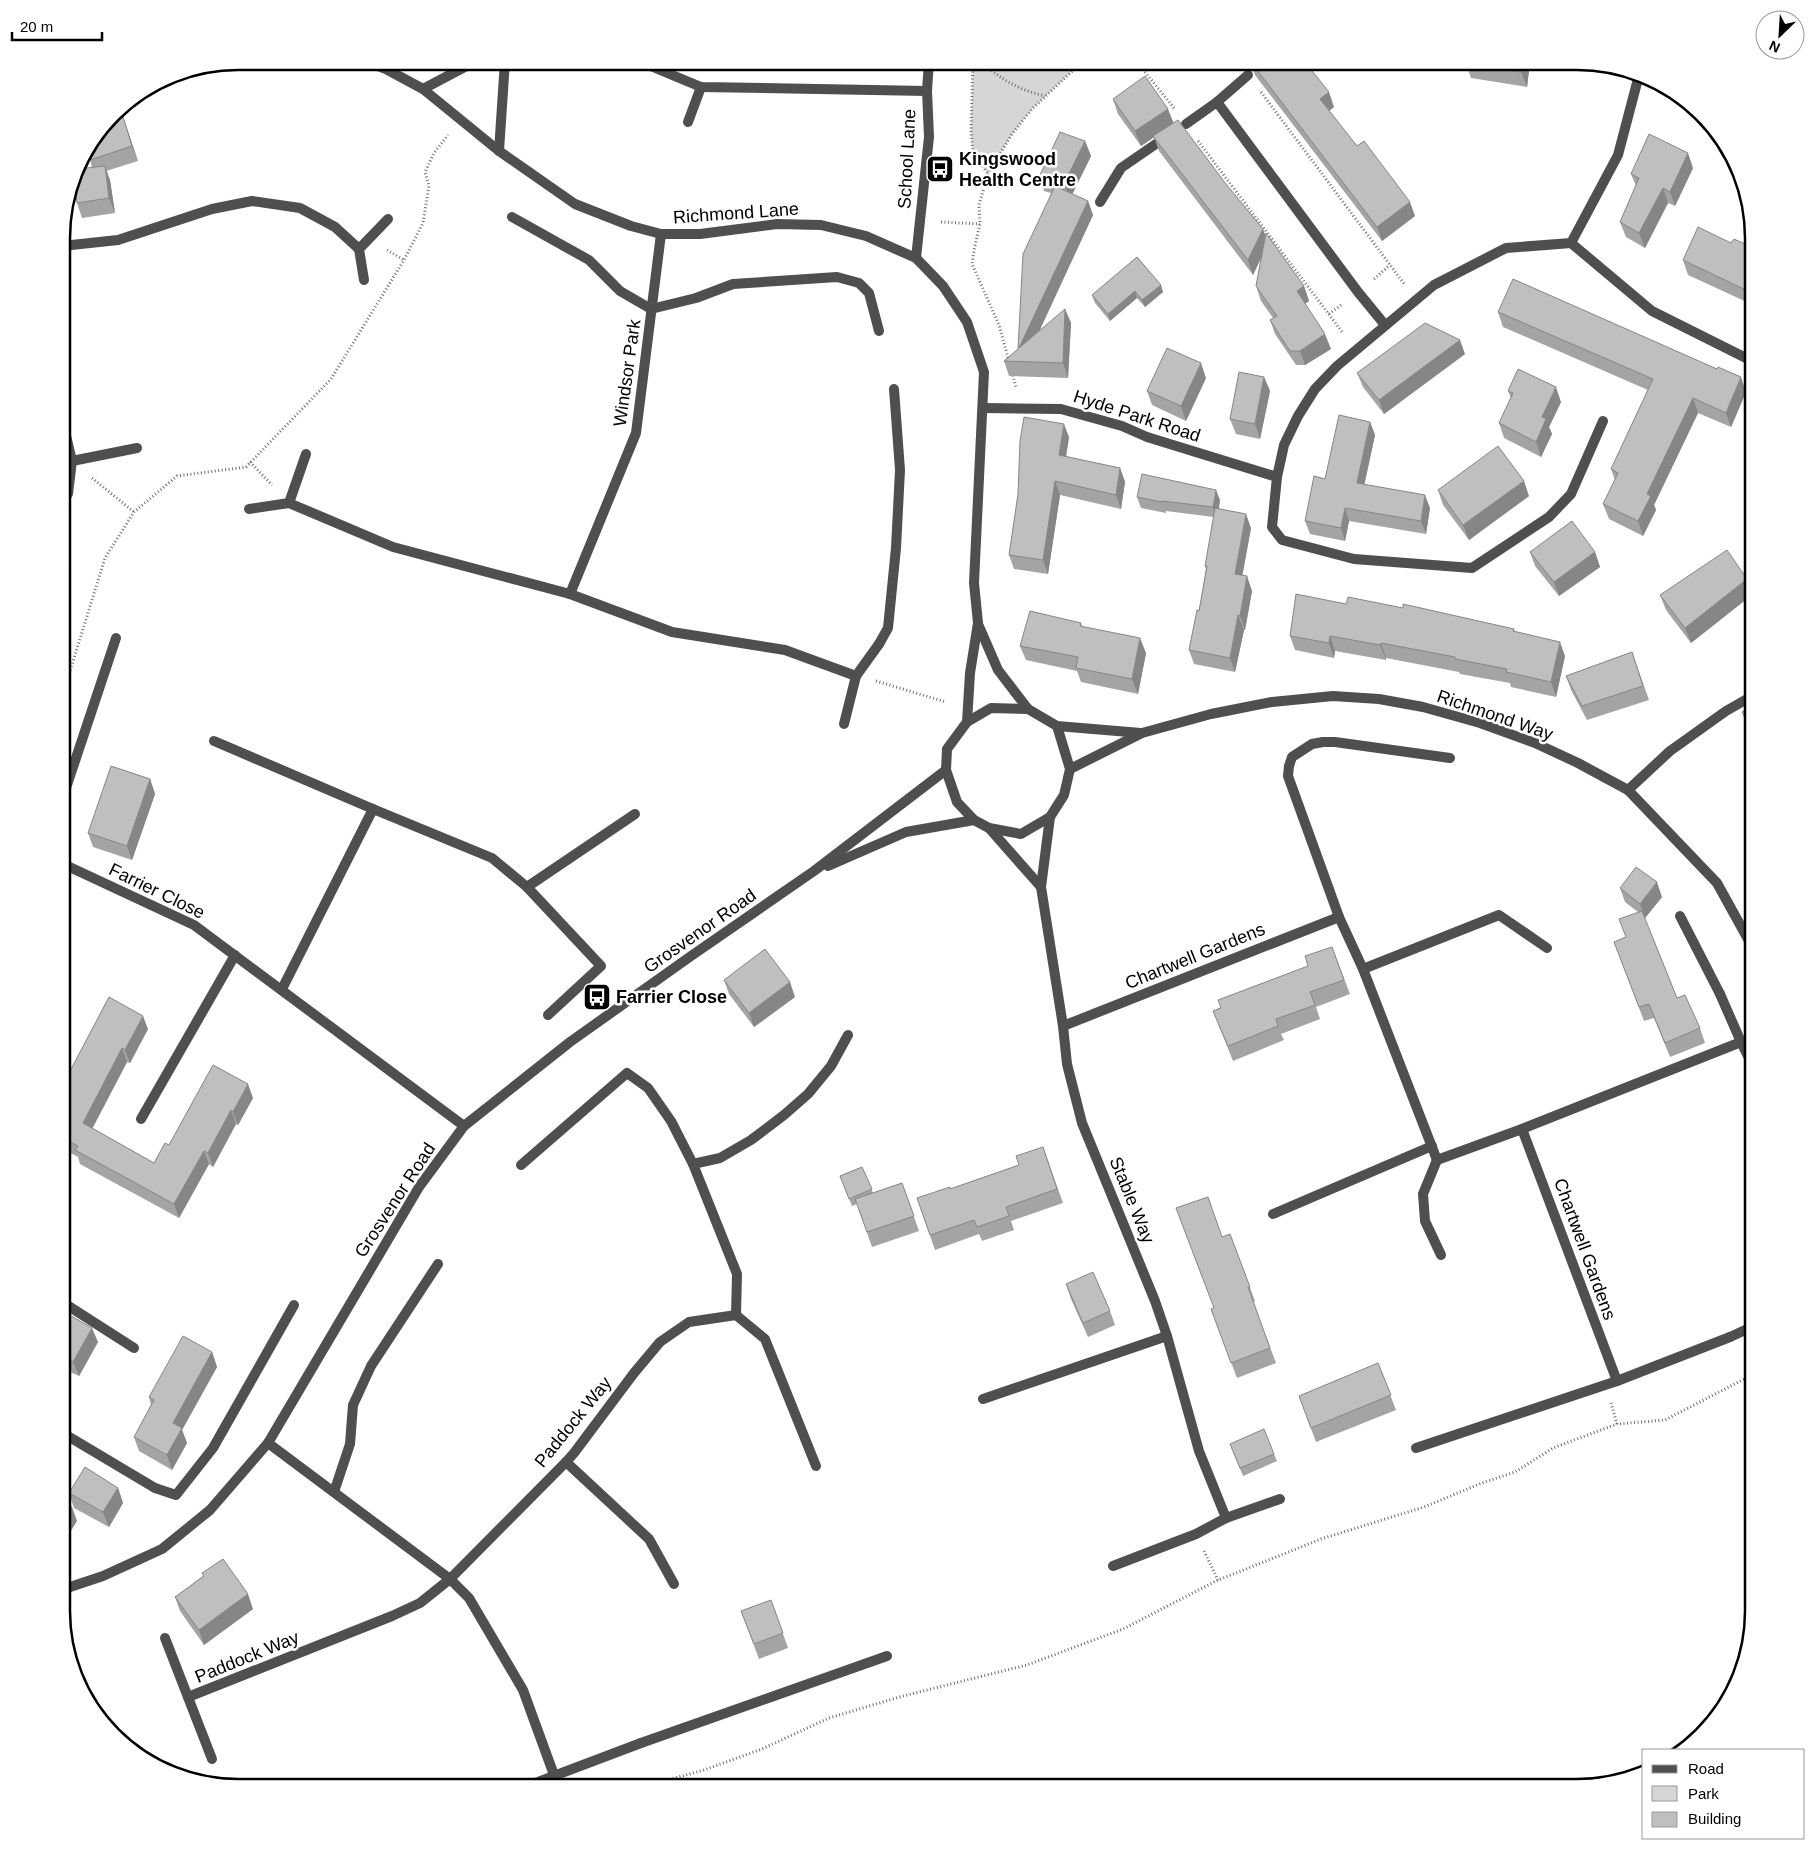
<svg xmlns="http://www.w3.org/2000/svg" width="1815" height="1849" viewBox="0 0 1815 1849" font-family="Helvetica,sans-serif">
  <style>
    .green { fill: #d6d6d6 }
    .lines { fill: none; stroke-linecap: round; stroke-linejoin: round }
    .path { stroke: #717171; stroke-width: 3; stroke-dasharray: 1 2.5; stroke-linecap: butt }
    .service { stroke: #4f4f4f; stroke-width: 10 }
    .minor { stroke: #4f4f4f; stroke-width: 10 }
    .tertiary { stroke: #4f4f4f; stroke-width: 10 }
    .wall { fill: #a4a4a4 }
    .shaded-wall { fill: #868686 }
    .building { fill: #bfbfbf; stroke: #868686 }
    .labels { text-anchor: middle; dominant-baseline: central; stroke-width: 5; stroke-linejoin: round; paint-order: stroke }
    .street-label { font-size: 18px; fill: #000; stroke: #fff }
    .poi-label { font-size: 18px; font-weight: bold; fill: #000; stroke: #fff; text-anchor: start }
    .rim { fill: none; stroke: #000; stroke-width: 2.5 }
  </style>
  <rect width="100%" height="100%" fill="#fff"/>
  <path class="green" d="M973,61H1083L1032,109L1012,134L988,174L973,153L971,131Z"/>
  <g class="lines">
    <g class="path">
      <path d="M973,61L971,131L973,153L988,174"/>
      <path d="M981,61C1003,81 1017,89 1045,96"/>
      <path d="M1136,61L1174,108"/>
      <path d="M1261,92L1405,285"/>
      <path d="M1198,141L1343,333"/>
      <path d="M941,222L980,224"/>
      <path d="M387,250L404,260"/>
      <path d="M1374,279L1390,265"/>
      <path d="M1329,314L1341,305"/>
      <path d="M1009,361L999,325L972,264L974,250L980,224L979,205L988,174L1012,134L1032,109L1083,61"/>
      <path d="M1012,372L1016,387"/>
      <path d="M250,462L272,485"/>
      <path d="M92,478L134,512"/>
      <path d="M876,681L946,702"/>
      <path d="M62,697L105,558L134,512L177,476L246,467L331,379L404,260L423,223L429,186L425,172L434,153L448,135"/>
      <path d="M1611,1403L1617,1424"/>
      <path d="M1204,1551L1218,1580"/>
      <path d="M639,1788L704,1770L762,1749L829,1718L903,1696L1027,1665L1123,1629L1218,1580L1236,1573L1321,1539L1424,1507L1482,1483L1515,1472L1553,1448L1617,1424L1665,1420L1754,1374"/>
    </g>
    <g class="service">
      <path d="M1100,202L1121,168L1166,137"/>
      <path d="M512,217L589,260L620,291L651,309L696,298L733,284L837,277L859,283L869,293L879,331"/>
      <path d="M879,644L888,628L896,548L900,470L894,389"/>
      <path d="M1680,916L1720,994"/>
      <path d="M1363,969L1499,915L1547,948"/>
      <path d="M70,1307L134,1348"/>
      <path d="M1730,1337L1754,1326"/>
      <path d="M983,1399L1167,1336"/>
      <path d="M566,1462L649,1539L674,1584"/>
      <path d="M155,1488L176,1495L213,1448L294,1305"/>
      <path d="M641,1743L887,1656"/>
    </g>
    <g class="minor">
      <path d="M653,67L701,87L927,91"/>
      <path d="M423,89L476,61"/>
      <path d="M1217,102L1358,292L1385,325"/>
      <path d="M688,122L701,87"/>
      <path d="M1186,124L1217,102L1248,75"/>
      <path d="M499,151L505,61"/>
      <path d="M1571,243L1618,155L1639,75"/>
      <path d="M62,246L118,240L212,209L252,201L300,208L335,227L359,249"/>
      <path d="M916,258L929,137L927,91L929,61"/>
      <path d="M364,280L359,249L388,219"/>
      <path d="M984,408L1061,409L1122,426L1147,437L1277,477"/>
      <path d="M62,419L72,461"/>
      <path d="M1603,421L1571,494L1549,517L1472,568L1354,559L1282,540L1272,527L1277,477L1284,445L1298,416L1315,389L1337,366L1434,285L1506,248L1571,243L1652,311L1754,362"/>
      <path d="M1754,469L1752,487L1754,496"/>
      <path d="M68,494L72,461L137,448"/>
      <path d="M289,503L393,547L570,594L672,632L785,650L856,676"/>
      <path d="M249,509L289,503L306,454"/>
      <path d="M570,594L636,433L661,234"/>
      <path d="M844,724L856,676L879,644"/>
      <path d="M214,741L373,809"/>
      <path d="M1628,790L1670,751L1726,711L1754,695"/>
      <path d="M61,803L116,638"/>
      <path d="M1050,817L1041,887L1063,1026L1067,1064L1082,1123L1155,1301L1167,1336L1199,1451L1226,1518"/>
      <path d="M989,828L1041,887"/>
      <path d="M61,863L194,925L464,1126"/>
      <path d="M527,887L635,814"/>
      <path d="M1339,917L1288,776L1289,766L1292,757L1312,744L1323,742H1335L1450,758"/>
      <path d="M282,989L373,809L492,858L527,887L601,966L548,1015"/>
      <path d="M1063,1026L1339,917L1363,969L1437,1160L1522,1129L1741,1042L1720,994"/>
      <path d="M1741,1042L1754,1068"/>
      <path d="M141,1119L235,955"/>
      <path d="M1437,1160L1423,1194L1425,1221L1441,1255"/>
      <path d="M693,1164L720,1158L751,1140L784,1115L808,1094L831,1066L848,1035"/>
      <path d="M521,1165L627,1073L648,1088L671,1121L693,1164L737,1274L736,1315"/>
      <path d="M1273,1214L1432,1146"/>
      <path d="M61,1302L70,1307"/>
      <path d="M1617,1381L1730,1337"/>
      <path d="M61,1432L155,1488"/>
      <path d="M268,1443L450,1579L469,1598L523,1690L554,1775"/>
      <path d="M1416,1448L1617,1381L1522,1129"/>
      <path d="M334,1492L350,1444L353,1405L371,1366L438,1264"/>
      <path d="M1113,1566L1196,1534L1226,1518L1280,1499"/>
      <path d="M165,1638L212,1759"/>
      <path d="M188,1697L392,1616L420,1603L450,1579L566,1462L574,1453L634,1373L660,1342L689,1322L736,1315L765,1339L816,1466"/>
      <path d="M522,1788L641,1743"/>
    </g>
    <g class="tertiary">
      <path d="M365,61L386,69L423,89L499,151L575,204L631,226L661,234H700L777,224L821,225L866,236L916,258L943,286L967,322L984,372L974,583L978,623L970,673L967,722"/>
      <path d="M978,624L998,670L1028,709"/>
      <path d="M991,708L1028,709L1057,726L1070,769L1064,795L1050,817L1021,834L989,828L974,820L957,802L946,770L947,749L967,722Z"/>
      <path d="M1057,726L1141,733"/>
      <path d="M1070,769L1142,733L1211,714L1272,702L1333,696L1379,699L1423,707L1480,723L1535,743L1578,763L1628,790L1717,883L1754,950"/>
      <path d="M828,866L906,832L974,820"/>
      <path d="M61,1590L103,1576L162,1549L210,1510L268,1443L419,1187L464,1126L570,1042L691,956L814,871L946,770"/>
    </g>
  </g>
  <g class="wall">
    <path d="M1250,62H1305L1334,107L1329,111L1357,146L1415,216L1382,241L1255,75Z"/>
    <path d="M1530,62L1527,87L1471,78L1466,64Z"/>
    <path d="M1113,99L1173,123L1263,229L1265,236L1304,286L1309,301L1305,304L1331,349L1305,365H1296L1275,334L1270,320L1273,318L1261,301L1256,286L1261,258L1253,275L1159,151L1154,137L1141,146L1118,114Z"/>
    <path d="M124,120L138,161L106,171L110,180L115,213L82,218L77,203L92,167L90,160Z"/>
    <path d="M1085,141L1091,156L1072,194L1088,201L1093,215L1039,331L1065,309L1071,323L1068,378L1009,376L1004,361L1018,349L1051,193L1044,191L1039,177Z"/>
    <path d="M1693,168L1675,206L1668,203L1645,248L1626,237L1620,222L1636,186L1631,174Z"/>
    <path d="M1731,243L1754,248V310L1751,304L1688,275L1683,260Z"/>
    <path d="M1137,257L1163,292L1145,307L1137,298L1110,321L1095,303L1092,295Z"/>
    <path d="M1498,312L1746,392L1731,427L1698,413L1654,505L1656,510L1643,536L1609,519L1603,504L1615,480L1611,469L1648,390L1503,327Z"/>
    <path d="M1465,354L1384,414L1363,387L1357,373Z"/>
    <path d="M1264,377L1270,391L1260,439L1236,434L1230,419Z"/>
    <path d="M1206,378L1186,421L1152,405L1147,391Z"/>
    <path d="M1508,391L1561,402L1549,427L1552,434L1541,457L1504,438L1499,423L1511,398Z"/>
    <path d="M1370,422L1375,435L1364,484L1430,508L1426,534L1349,521L1345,541L1310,534L1305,521L1325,479Z"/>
    <path d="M1069,437L1066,457L1120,468L1125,482L1121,509L1060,495L1048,574L1014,569L1009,555Z"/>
    <path d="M1438,490L1529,496L1469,540L1443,505Z"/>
    <path d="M1137,497L1220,500L1219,508L1251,528L1242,575L1252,591L1245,630H1244L1235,672L1194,664L1189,650L1199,611L1206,569L1205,566L1214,517L1166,511V513L1141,508Z"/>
    <path d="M1530,552H1595L1600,567L1559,596L1535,566Z"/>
    <path d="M1753,594L1691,643L1666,610L1660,595Z"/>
    <path d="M1346,604L1403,608L1514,629L1515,632L1565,656L1556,697L1511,687L1510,683L1460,674L1459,672L1386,658V660L1335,651L1334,658L1295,650L1290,636Z"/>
    <path d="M1081,623L1082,626L1146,653L1138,694L1081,682L1077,671L1026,660L1020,646Z"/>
    <path d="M1632,652L1649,700L1587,720L1571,690L1566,676Z"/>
    <path d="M1754,703V736L1747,727L1742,712Z"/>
    <path d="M150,779L155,794L132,860L93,847L88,833Z"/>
    <path d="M1620,888L1662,897L1645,918H1644L1677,998L1700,1028L1705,1043L1670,1057L1654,1018L1644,1021L1614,942L1626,937L1638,912L1625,902Z"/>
    <path d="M1332,947L1350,994L1316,1007L1320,1019L1281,1034L1284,1040L1233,1061L1213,1011L1308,966Z"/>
    <path d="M724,980L795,997L754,1027L729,994Z"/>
    <path d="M148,1029L130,1063L127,1062L92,1128L154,1163L169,1145L253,1098L238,1125L236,1124L213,1167L209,1164L179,1218L80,1164L78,1157L61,1148V1090L70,1075L69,1073Z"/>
    <path d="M1043,1147L1063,1203L1011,1221L1014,1230L982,1241L979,1234L935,1250L917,1198L950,1189L1019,1165Z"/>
    <path d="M862,1167L873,1193L902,1183L919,1231L872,1247L857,1204L852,1206L840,1176Z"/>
    <path d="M1230,1234L1255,1301L1253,1302L1276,1363L1237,1378L1211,1309L1214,1308L1222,1237Z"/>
    <path d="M1066,1284L1110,1311L1115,1325L1088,1337L1071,1299Z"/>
    <path d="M61,1310L98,1342L79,1376L68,1371L61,1382Z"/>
    <path d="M212,1352L217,1367L182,1430L187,1443L172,1470L139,1451L134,1437L151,1405L149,1397Z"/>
    <path d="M1378,1363L1396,1410L1316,1442L1299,1396Z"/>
    <path d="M1230,1444L1274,1454L1277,1461L1243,1476Z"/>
    <path d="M118,1488L123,1503L109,1527L74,1508L69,1493Z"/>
    <path d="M202,1573L253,1609L204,1645L180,1611L175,1597L203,1576Z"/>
    <path d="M771,1600L788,1648L759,1659L741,1611Z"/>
  </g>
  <g class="shaded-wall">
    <path d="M1523,62H1530L1527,87L1521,72Z"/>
    <path d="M1329,92L1334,107L1325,114L1320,99Z"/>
    <path d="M120,107L124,120L138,161L132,146Z"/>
    <path d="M1168,109L1174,124L1141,146L1135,131Z"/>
    <path d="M1085,141L1091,156L1070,199L1064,184Z"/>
    <path d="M1688,153L1693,168L1675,206L1670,192Z"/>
    <path d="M105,166L110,180L115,213L109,198Z"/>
    <path d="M1663,188L1668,203L1645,248L1639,233Z"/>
    <path d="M1088,201L1093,215L1025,362L1019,348Z"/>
    <path d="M1410,202L1415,216L1382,241L1377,227Z"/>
    <path d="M1263,229L1268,243L1253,275L1248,260Z"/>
    <path d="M1754,259V278L1750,267Z"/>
    <path d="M1161,285L1163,292L1145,307L1142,300Z"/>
    <path d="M1304,286L1309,301L1302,306L1297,291Z"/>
    <path d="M1135,291L1137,298L1110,321L1108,314Z"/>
    <path d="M1065,309L1071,323L1068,378L1063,363Z"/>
    <path d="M1325,334L1331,349L1305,365L1300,351Z"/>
    <path d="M1460,340L1465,354L1384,414L1379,400Z"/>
    <path d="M1201,363L1206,378L1186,421L1181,406Z"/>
    <path d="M1264,377L1270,391L1260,439L1255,424Z"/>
    <path d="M1741,377L1746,392L1731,427L1726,413Z"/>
    <path d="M1556,387L1561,402L1549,427L1552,434L1541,457L1536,442L1542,417Z"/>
    <path d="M1693,398L1698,413L1654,505L1656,510L1643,536L1638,521L1647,494Z"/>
    <path d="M1370,422L1375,435L1362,496L1357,483Z"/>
    <path d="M1064,424L1069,437L1064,469L1059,455Z"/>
    <path d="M1120,468L1125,482L1121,509L1116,495Z"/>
    <path d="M1055,481L1060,495L1048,574L1043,560Z"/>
    <path d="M1524,481L1529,496L1469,540L1463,525Z"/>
    <path d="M1216,490L1220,500L1217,518L1213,507Z"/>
    <path d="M1425,495L1430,508L1426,534L1421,521Z"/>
    <path d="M1345,508L1349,521L1345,541L1341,528Z"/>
    <path d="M1246,514L1251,528L1240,589L1235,574Z"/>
    <path d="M1595,552L1600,567L1559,596L1554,582Z"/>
    <path d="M1247,576L1252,591L1245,630L1240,616Z"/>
    <path d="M1747,579L1753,594L1691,643L1685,628Z"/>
    <path d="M1238,615L1244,630L1235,672L1230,658Z"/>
    <path d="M1330,636L1335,651L1334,658L1329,643Z"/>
    <path d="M1140,638L1146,653L1138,694L1132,679Z"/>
    <path d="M1560,642L1565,656L1556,697L1551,682Z"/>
    <path d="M1381,643L1386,658V660L1380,645Z"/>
    <path d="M150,779L155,794L132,860L127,846Z"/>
    <path d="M1657,882L1662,897L1645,918L1640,904Z"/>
    <path d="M790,982L795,997L754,1027L749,1013Z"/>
    <path d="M143,1016L148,1029L130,1063L125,1050Z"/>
    <path d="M122,1048L127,1062L88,1137L83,1123Z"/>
    <path d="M248,1084L253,1098L238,1125L233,1112Z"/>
    <path d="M231,1110L236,1124L213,1167L208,1153Z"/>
    <path d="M204,1151L209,1164L179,1218L174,1204Z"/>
    <path d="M92,1328L98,1342L79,1376L73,1362Z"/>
    <path d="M212,1352L217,1367L182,1430L187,1443L172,1470L167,1455L173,1423Z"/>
    <path d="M63,1356L68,1371L61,1382V1358Z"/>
    <path d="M118,1488L123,1503L109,1527L103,1512Z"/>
    <path d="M72,1507L77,1521L61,1547V1523Z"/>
    <path d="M248,1594L253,1609L204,1645L199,1630Z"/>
  </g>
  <g class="building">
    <path d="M1251,62H1305L1329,92L1320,99L1357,146L1364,141L1410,202L1377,227Z"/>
    <path d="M1466,62H1523L1521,72L1466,64Z"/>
    <path d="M1145,76L1168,109L1135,131L1113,99Z"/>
    <path d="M120,107L132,146L90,160L87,150Z"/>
    <path d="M1178,120L1226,184L1263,229L1248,260L1153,136Z"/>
    <path d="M1060,132L1085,141L1064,184L1039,177Z"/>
    <path d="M1649,134L1688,153L1670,192L1663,188L1639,233L1620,222L1639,178L1631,174Z"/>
    <path d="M105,166L109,198L77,203L74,181L77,169Z"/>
    <path d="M1055,186L1088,201L1019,348L1065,309L1063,363L1004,361L1018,349L1023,254Z"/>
    <path d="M1698,227L1731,243L1734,239L1754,248V259L1750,267L1754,269V298L1748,296L1750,292L1683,260Z"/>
    <path d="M1266,233L1304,286L1297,291L1325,334L1300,351H1290L1270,320L1277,316L1256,286Z"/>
    <path d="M1137,257L1161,285L1142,300L1135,291L1108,314L1092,295Z"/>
    <path d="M1513,279L1717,369L1718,367L1741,377L1726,413L1693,398L1647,494L1651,496L1638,521L1603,504L1618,473L1611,469L1653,379L1498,312Z"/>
    <path d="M1425,323L1460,340L1379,400L1357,373Z"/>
    <path d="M1167,348L1201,363L1181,406L1147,391Z"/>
    <path d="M1518,369L1556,387L1542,417L1546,419L1536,442L1499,423L1513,393L1508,391Z"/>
    <path d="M1239,372L1264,377L1255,424L1230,419Z"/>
    <path d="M1339,415L1370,422L1357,483L1425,495L1421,521L1345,508L1341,528L1305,521L1314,476L1325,479Z"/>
    <path d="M1024,417L1064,424L1059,455L1120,468L1116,495L1055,481L1043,560L1009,555L1018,494L1020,441Z"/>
    <path d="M1498,446L1524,481L1463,525L1438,490Z"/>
    <path d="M1142,474L1216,490L1213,507L1162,501V502L1137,497Z"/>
    <path d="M1215,508L1246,514L1235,574L1247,576L1240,616L1238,615L1230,658L1189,650L1197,610L1199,611L1207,566H1205Z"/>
    <path d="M1572,521L1595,552L1554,582L1530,552Z"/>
    <path d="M1727,550L1747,579L1685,628L1660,595Z"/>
    <path d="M1296,594L1346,604L1348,597L1403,608V604L1514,629L1513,631L1560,642L1551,682L1506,672L1507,669L1455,659V657L1381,643L1380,645L1330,636L1329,643L1290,636Z"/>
    <path d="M1030,611L1081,623L1080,626L1140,638L1132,679L1076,668L1078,657L1020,646Z"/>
    <path d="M1632,652L1643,686L1582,706L1566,676Z"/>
    <path d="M1754,703V729L1742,712Z"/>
    <path d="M111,766L150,779L127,846L88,833Z"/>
    <path d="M1636,867L1657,882L1640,904L1620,888Z"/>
    <path d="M1642,911L1677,998L1685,995L1700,1028L1665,1043L1649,1004L1639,1007L1614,942L1626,937L1619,919Z"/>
    <path d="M1332,947L1344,980L1310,992L1315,1005L1276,1019L1278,1026L1228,1046L1213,1011L1221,1008L1218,1000L1308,966L1305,956Z"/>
    <path d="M765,949L790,982L749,1013L724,980Z"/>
    <path d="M109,997L143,1016L125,1050L122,1048L83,1123L154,1163L165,1143L169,1145L213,1065L248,1084L233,1112L231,1110L208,1153L204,1151L174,1204L75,1150L78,1146L61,1137V1090L71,1074L69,1073Z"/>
    <path d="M1043,1147L1057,1189L1006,1207L1009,1216L977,1227L974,1220L930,1235L917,1198L950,1187V1189L1019,1165L1016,1156Z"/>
    <path d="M862,1167L872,1189L849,1199L840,1176Z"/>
    <path d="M902,1183L914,1216L867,1232L855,1199Z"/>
    <path d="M1208,1197L1222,1237L1230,1234L1250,1287H1248L1270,1348L1231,1363L1211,1309L1214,1308L1176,1208Z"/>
    <path d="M1093,1272L1110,1311L1083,1323L1066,1284Z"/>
    <path d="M61,1310L92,1328L73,1362L63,1356L61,1358Z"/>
    <path d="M183,1336L212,1352L173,1423L182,1428L167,1455L134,1437L154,1400L149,1397Z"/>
    <path d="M1378,1363L1391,1395L1311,1428L1299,1396Z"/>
    <path d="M1264,1429L1274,1454L1240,1468L1230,1444Z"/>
    <path d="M85,1467L118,1488L103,1512L69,1493Z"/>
    <path d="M61,1501L72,1507L61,1523Z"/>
    <path d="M223,1559L248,1594L199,1630L175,1597L204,1576L202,1573Z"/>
    <path d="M771,1600L783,1633L754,1644L741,1611Z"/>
  </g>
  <defs>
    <g id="bus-square" transform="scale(1.4375)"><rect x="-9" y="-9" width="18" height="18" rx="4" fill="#000" stroke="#fff"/><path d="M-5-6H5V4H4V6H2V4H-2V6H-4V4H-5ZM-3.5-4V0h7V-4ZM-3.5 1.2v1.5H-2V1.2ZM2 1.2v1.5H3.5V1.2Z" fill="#fff"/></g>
  </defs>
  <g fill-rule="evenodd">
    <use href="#bus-square" x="940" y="169"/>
    <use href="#bus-square" x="597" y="997"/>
  </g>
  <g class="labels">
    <g class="street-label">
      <text transform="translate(907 159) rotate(-87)">School Lane</text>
      <text transform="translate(736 213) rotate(-4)">Richmond Lane</text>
      <text transform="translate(627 373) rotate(-82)">Windsor Park</text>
      <text transform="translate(1137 416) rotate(18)">Hyde Park Road</text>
      <text transform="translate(1495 715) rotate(19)">Richmond Way</text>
      <text transform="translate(157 891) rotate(26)">Farrier Close</text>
      <text transform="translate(700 931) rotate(-35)">Grosvenor Road</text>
      <text transform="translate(1195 956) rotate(-22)">Chartwell Gardens</text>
      <text transform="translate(395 1200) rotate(-57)">Grosvenor Road</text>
      <text transform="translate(1132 1200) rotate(68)">Stable Way</text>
      <text transform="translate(1585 1249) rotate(70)">Chartwell Gardens</text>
      <text transform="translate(573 1422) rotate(-51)">Paddock Way</text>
      <text transform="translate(247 1657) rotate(-22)">Paddock Way</text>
    </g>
    <g class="poi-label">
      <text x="959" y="159">Kingswood<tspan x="959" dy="21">Health Centre</tspan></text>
      <text x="616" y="997">Farrier Close</text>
    </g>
  </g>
  <path d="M0 0H1815V1849H0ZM238 70H1577A168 168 0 0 1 1745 238V1611A168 168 0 0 1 1577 1779H238A168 168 0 0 1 70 1611V238A168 168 0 0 1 238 70Z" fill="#fff" fill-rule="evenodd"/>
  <path class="rim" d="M238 70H1577A168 168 0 0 1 1745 238V1611A168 168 0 0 1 1577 1779H238A168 168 0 0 1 70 1611V238A168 168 0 0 1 238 70Z"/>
  <rect x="1642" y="1749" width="162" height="90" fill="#ffffff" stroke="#999999"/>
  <rect x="1652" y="1765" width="25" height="8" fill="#4f4f4f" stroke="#999999"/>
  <text x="1688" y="1774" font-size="15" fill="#000000">Road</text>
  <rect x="1652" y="1786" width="25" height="15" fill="#d6d6d6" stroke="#999999"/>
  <text x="1688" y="1799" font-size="15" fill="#000000">Park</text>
  <rect x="1652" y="1812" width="25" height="15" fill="#bfbfbf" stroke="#999999"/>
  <text x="1688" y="1824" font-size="15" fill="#000000">Building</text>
  <g transform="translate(1780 35) rotate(205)"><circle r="24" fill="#ffffff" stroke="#999999"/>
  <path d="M0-4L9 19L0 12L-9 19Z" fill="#000000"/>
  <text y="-8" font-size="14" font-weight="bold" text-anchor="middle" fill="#000000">N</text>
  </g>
  <path d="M12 32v8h90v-8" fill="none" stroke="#000000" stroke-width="2.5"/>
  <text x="20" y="32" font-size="15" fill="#000000" stroke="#ffffff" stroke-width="4" paint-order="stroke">20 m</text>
</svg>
